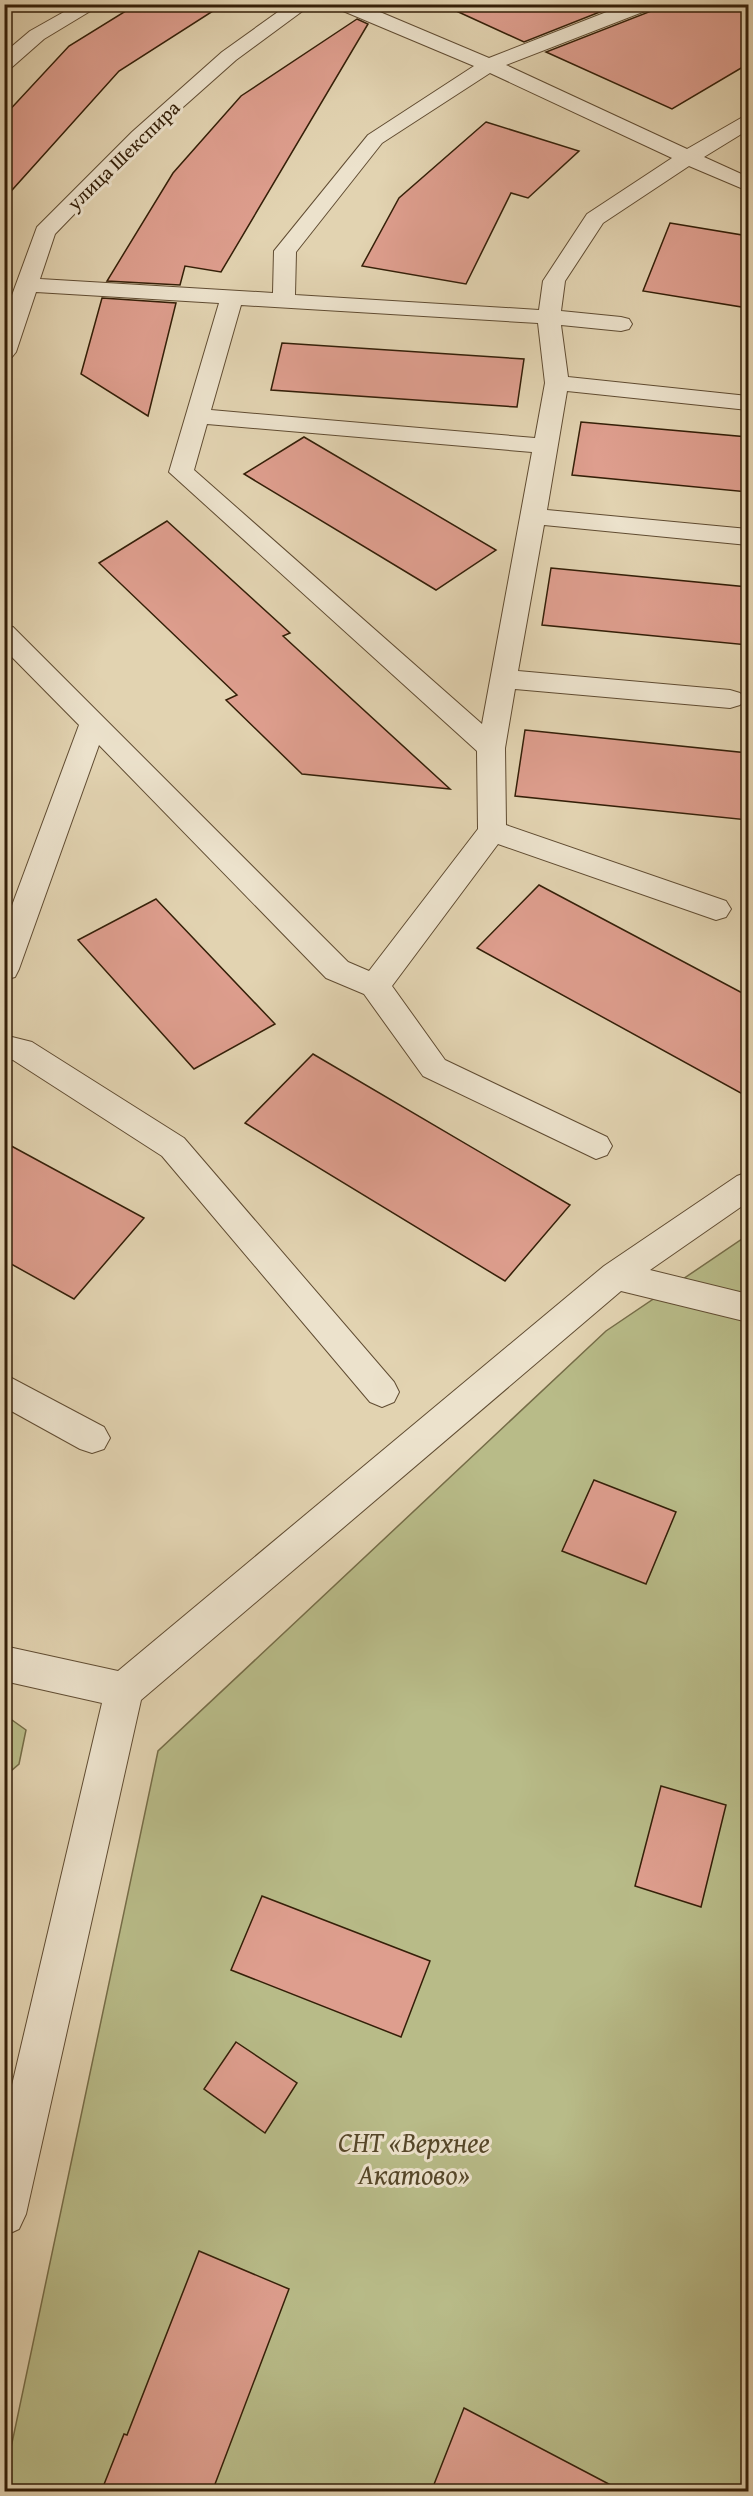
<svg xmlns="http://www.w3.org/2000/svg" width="753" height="2496" viewBox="0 0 753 2496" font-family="'Gentium Book Plus',serif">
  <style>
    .green { fill: #b8bb88; stroke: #766d48; stroke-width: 1.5 }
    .building { fill: #de9e8e; stroke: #341f08; stroke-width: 1.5 }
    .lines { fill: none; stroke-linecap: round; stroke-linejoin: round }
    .minor-casing { stroke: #604c32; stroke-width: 2 }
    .minor { fill: #ece2cc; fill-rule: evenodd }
    .labels { text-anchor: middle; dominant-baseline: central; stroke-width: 6; stroke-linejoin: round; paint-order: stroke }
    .far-street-label { font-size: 20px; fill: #341f08; stroke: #ece2cc }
    .near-park-label { font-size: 28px; font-style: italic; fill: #554628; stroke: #ece2cc }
  </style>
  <rect width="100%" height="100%" fill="#e2d3b1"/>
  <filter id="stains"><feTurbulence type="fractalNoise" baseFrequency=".00333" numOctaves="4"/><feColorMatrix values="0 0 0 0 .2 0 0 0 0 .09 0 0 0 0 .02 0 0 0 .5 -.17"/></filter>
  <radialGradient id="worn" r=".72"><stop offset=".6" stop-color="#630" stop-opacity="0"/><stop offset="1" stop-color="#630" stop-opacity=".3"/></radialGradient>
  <g class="green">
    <path d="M748,1235V2491L5,2492V2476L158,1751L606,1331Z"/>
    <path d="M5,1715L26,1730L19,1764L5,1776Z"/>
  </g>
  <g class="building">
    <path d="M137,4H224L119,71L4,199V116L69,46Z"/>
    <path d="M441,4H620L524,42Z"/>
    <path d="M657,4H748V64L672,109L546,52L654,10Z"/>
    <path d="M357,19L368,24L221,272L185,266L180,285L107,281L173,173L241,96Z"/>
    <path d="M486,122L579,151L528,198L511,193L466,284L362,266L399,198Z"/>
    <path d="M670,223L748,236V308L643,291Z"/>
    <path d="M102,298L176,303L148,416L81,374Z"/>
    <path d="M282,343L524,359L517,407L271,390Z"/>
    <path d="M581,422L748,437V492L572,475Z"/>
    <path d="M304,437L496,550L436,590L244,474Z"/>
    <path d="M167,521L290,633L283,636L450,789L302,774L226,700L237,695L99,563Z"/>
    <path d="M551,568L748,587V645L542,625Z"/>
    <path d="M525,730L748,753V820L515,796Z"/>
    <path d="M539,885L748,996V1097L477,948Z"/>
    <path d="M156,899L275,1024L194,1069L78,940Z"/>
    <path d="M313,1054L570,1205L505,1281L245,1123Z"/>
    <path d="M4,1142L144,1218L74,1299L4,1260Z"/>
    <path d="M594,1480L676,1512L646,1584L562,1551Z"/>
    <path d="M661,1786L726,1805L701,1907L635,1886Z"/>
    <path d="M262,1896L430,1961L401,2037L231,1970Z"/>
    <path d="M236,2042L297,2083L265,2133L204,2089Z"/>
    <path d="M199,2251L289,2289L212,2492H101L124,2434L127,2435Z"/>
    <path d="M464,2408L624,2492H431Z"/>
  </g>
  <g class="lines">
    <g class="minor-casing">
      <g id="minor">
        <path d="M78,4H102L44,39L11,68L4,70V53L30,31Z"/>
        <path d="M289,4H312L236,60L146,140L55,234L40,279L273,293L274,251L368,135L474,66L336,8L334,4H361L489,58L627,4H655L653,8L506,65L687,149L741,118L748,116V130L704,157L748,177V191L689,166L603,223L565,281L561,311L621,317L629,319L632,324L629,329L621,331L561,325L568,377L748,396V410L567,391L547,510L748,529V545L544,525L518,671L730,690L740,693L744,699L740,705L730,708L515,689L505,748L506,825L726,901L731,909L726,917L716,920L498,844L392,986L445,1060L607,1137L612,1146L607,1155L596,1159L423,1076L364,994L326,978L99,745L19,969L15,977L4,980V927L79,725L4,649V625L13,627L348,962L369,971L478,829L477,751L169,472L219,303L36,292L16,352L12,357L4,359V317L37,227L132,132L222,52ZM490,73L672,158L587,214L543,281L539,310L295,295L296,252L382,143ZM241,305L538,323L545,383L535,438L211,410ZM207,424L532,452L482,724L194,470Z"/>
        <path d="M4,1035L32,1042L184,1138L394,1382L399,1392L394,1402L382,1407L370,1402L162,1156L13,1060L4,1059Z"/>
        <path d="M748,1172V1202L650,1270L748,1294V1322L621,1291L141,1700L26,2214L19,2229L4,2236V2119L102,1703L4,1681V1646L118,1671L604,1266L737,1176Z"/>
        <path d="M4,1374L104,1427L110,1438L104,1449L92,1453L80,1449L4,1407Z"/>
      </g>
    </g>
    <use href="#minor" class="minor"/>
  </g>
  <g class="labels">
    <g class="far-street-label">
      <text transform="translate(123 155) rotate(-44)">улица Шекспира</text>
    </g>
    <g class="near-park-label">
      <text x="414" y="2141">СНТ «Верхнее<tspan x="414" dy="32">Акатово»</tspan></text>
    </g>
  </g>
  <rect width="753" height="2496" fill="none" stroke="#e2d3b1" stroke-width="24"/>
  <rect x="6" y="6" width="741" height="2484" fill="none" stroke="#341f08" stroke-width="3"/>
  <rect x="12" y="12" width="729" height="2472" fill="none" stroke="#341f08" stroke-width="1.5"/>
  <rect width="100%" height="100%" filter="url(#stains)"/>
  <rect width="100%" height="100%" fill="url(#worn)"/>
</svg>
